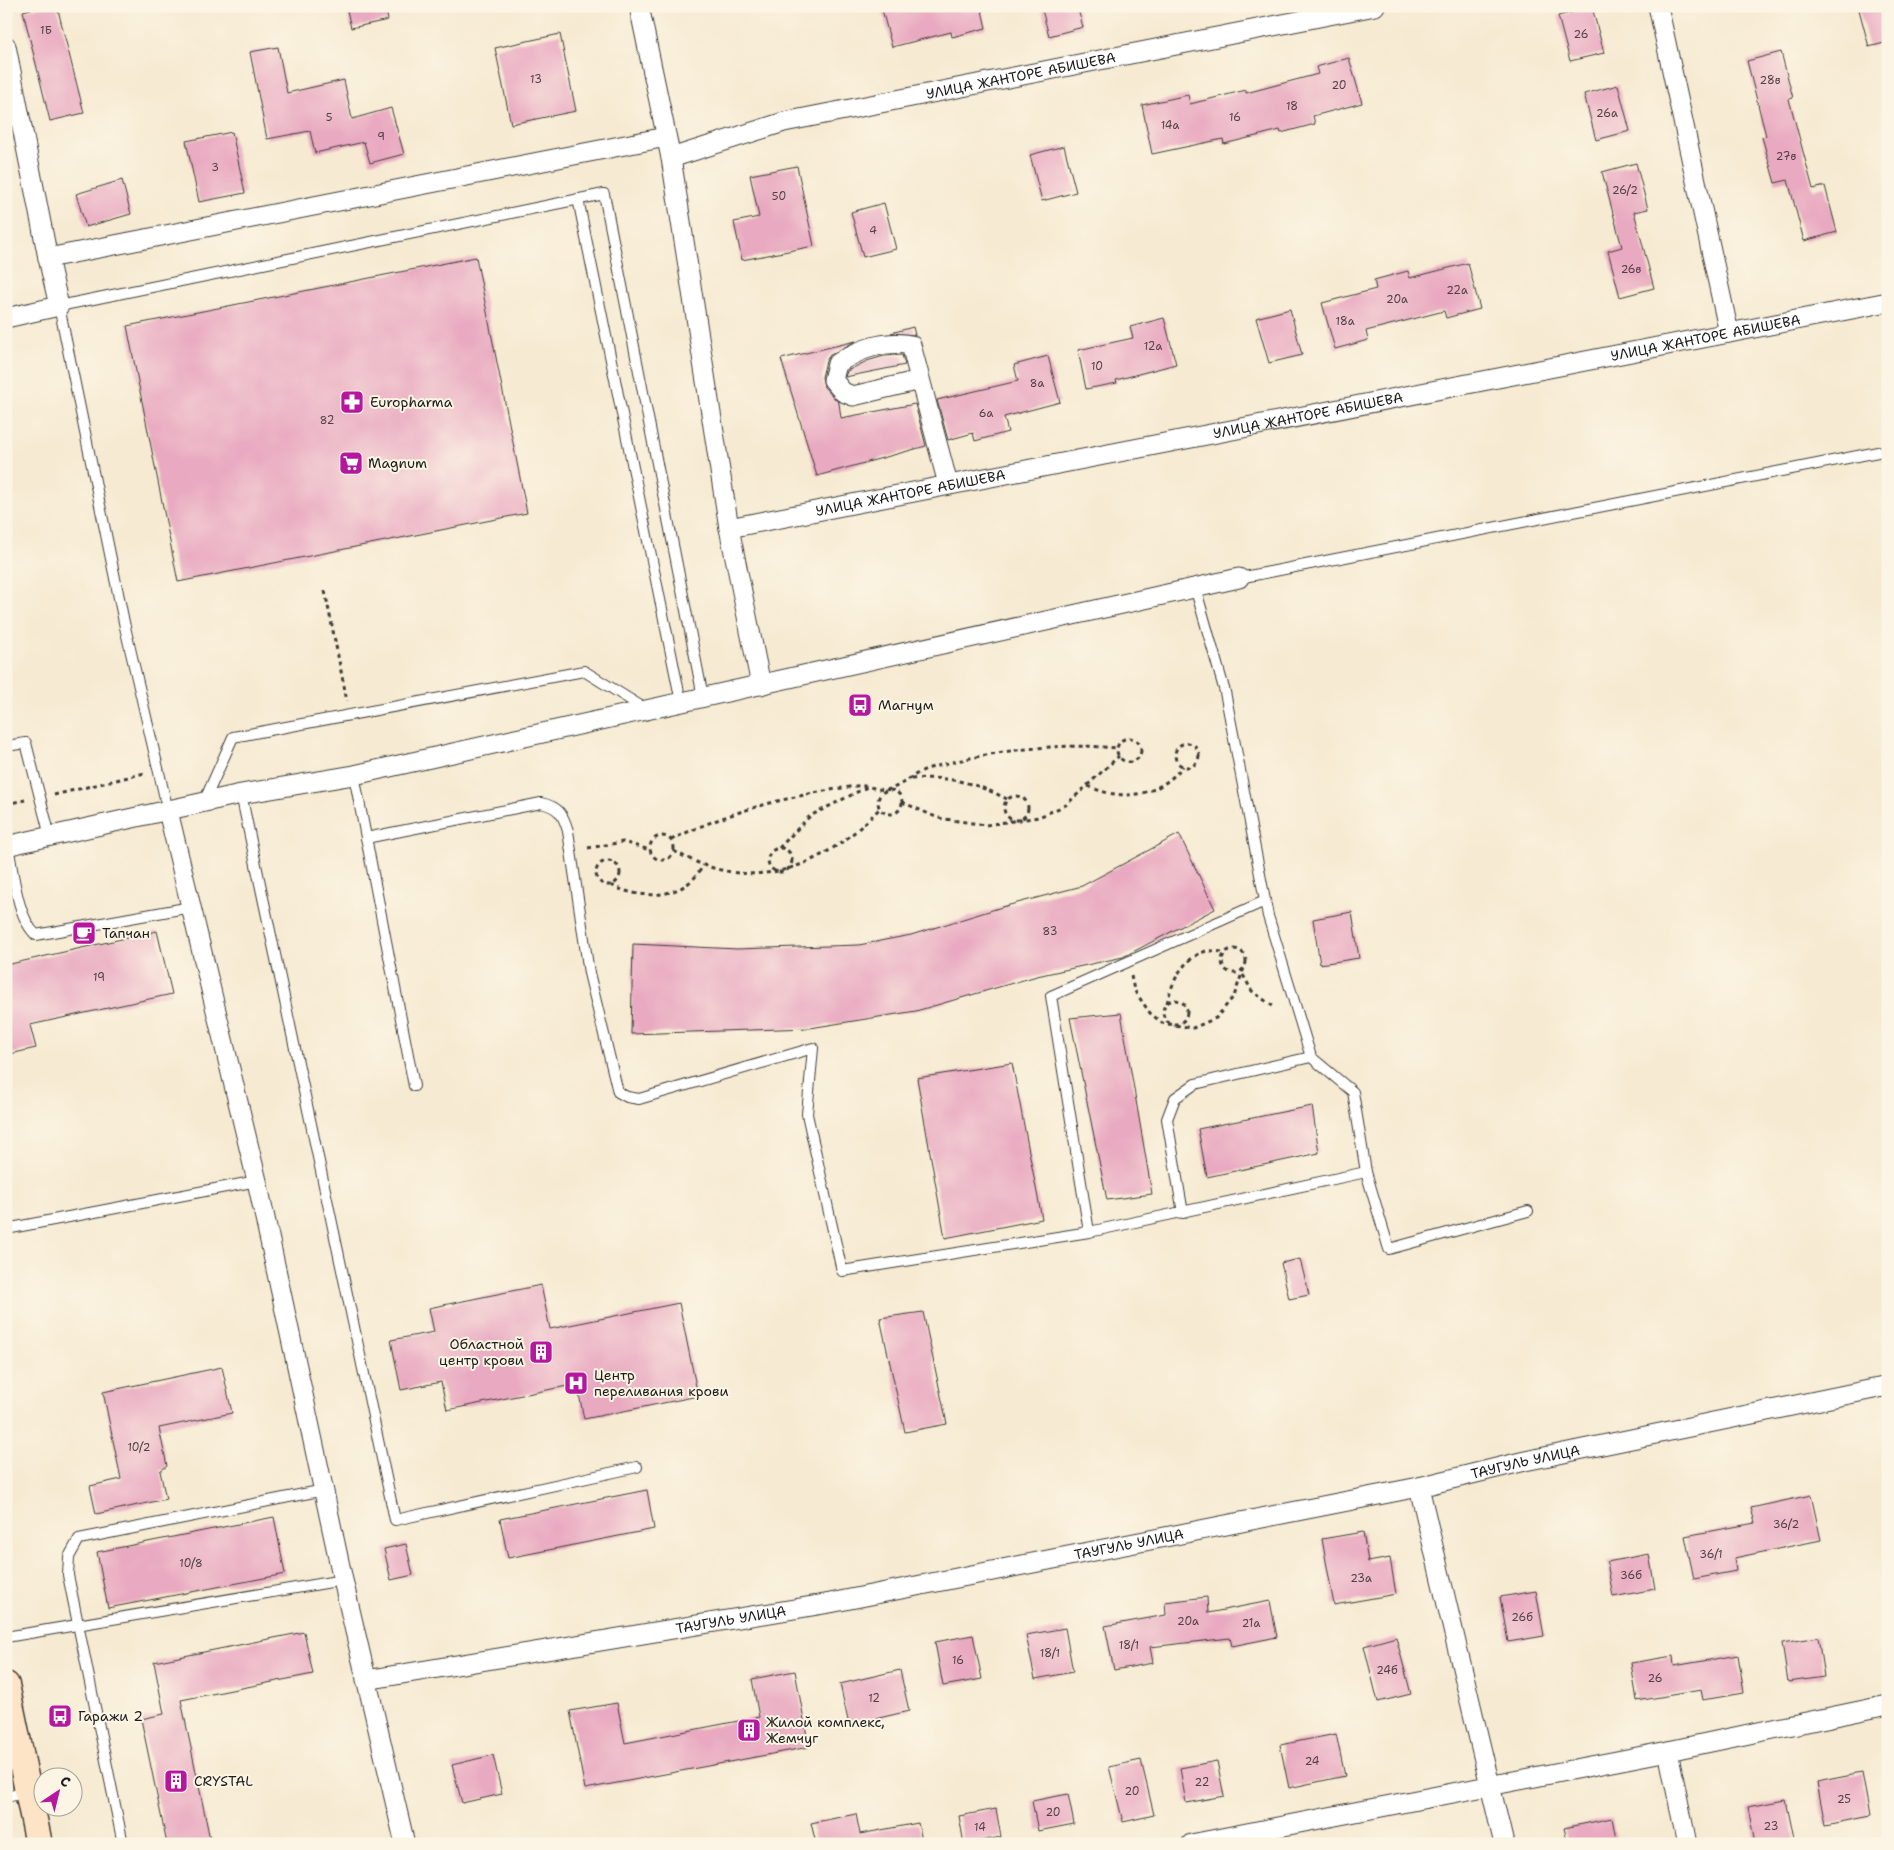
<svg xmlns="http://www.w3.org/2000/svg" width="1894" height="1850" viewBox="0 0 1894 1850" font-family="'Shantell Sans',sans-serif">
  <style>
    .building { fill: #e9aac1 }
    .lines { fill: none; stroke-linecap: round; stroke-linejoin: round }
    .lane-casing { stroke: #3d3b37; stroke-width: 12 }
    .street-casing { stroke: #3d3b37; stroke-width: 21 }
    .secondary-casing { stroke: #3d3b37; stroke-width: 29 }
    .path { stroke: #3d3b37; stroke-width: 3; stroke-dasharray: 4 4; stroke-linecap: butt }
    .lane { stroke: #fff; stroke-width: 10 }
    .street { stroke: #fff; stroke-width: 19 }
    .secondary { stroke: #fee4c6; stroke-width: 26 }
    .labels { text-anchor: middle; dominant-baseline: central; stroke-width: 4; stroke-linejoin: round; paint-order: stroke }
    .number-label { font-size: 11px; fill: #4f4045 }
    .street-label { font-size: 14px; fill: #1c1c1c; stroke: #fcf5e5 }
    .poi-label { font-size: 14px; fill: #1c1c1c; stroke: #fcf5e5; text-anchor: start }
  </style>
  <rect width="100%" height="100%" fill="#fcf5e5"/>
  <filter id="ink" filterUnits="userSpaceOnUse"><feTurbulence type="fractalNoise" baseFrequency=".02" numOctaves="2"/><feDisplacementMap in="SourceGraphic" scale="10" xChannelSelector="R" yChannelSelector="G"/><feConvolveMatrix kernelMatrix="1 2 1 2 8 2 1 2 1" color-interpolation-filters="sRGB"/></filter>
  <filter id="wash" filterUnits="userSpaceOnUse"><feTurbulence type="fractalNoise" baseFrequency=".0096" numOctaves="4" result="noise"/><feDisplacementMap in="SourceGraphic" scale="20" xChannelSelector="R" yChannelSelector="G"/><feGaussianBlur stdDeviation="1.12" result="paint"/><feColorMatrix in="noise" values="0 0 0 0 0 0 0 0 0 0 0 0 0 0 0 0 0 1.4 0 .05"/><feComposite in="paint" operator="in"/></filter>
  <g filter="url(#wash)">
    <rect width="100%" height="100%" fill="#f6ead2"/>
    <g id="blocks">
      <g class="building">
        <path d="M42,6H57L84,113L50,121L23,11Z"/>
        <path d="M346,6H385L388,20L351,28Z"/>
        <path d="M881,6H981L986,28L952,37L951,32L892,47Z"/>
        <path d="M1041,6H1077L1083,27L1049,36Z"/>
        <path d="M1858,6H1888V42L1869,47Z"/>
        <path d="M1592,7L1604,53L1570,61L1558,16Z"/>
        <path d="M560,34L576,111L511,124L495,48Z"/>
        <path d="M278,47L287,93L344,80L352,119L391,108L404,154L370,163L364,142L315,153L310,131L267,139L250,52Z"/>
        <path d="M1781,52L1793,98L1789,99L1813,189L1825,186L1837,232L1804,241L1788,180L1775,183L1762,137L1766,136L1747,61Z"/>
        <path d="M1349,58L1362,103L1313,116L1315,124L1281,133L1280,130L1224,144L1223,139L1152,154L1142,105L1188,95L1190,104L1246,90V93L1318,74L1316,67Z"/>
        <path d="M1618,85L1630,131L1596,140L1584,94Z"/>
        <path d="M232,132L245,193L199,202L186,141Z"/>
        <path d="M1064,146L1076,192L1042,201L1030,155Z"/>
        <path d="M1636,163L1648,209L1634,212L1654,288L1620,297L1608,251L1622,247L1602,172Z"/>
        <path d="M797,166L814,246L742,260L734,222L759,217L750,175Z"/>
        <path d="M122,180L131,214L86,227L76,194Z"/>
        <path d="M884,203L896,249L863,257L851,212Z"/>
        <path d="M476,257L527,513L178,582L127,326Z"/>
        <path d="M1468,263L1480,309L1446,318L1444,311L1366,331L1368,340L1335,349L1322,303L1376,289L1374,280L1408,271L1410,278Z"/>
        <path d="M1290,309L1302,355L1269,363L1256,318Z"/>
        <path d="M1164,318L1176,364L1116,380L1117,383L1086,389L1078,350L1133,338L1130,327Z"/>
        <path d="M913,327L915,335L891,333Z"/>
        <path d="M856,341L830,355L826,361L822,377L824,387L839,403L841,418L915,404L926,446L817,476L781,359Z"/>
        <path d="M902,355L905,365L845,377L847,371L867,361L884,356Z"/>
        <path d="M1048,356L1060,402L1004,417L1008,432L975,441L973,433L948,440L937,400L1018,381L1014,365Z"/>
        <path d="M1179,834L1215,909L1123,957L1037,976L916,1011L810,1028L631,1034L633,944L737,949L859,945L911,935L1002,907L1082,886Z"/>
        <path d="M1352,912L1359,958L1320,964L1313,919Z"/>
        <path d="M157,931L172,994L30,1025L36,1048L6,1055V965Z"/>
        <path d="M1121,1013L1152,1194L1107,1200L1070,1018Z"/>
        <path d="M1012,1063L1042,1219L945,1238L917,1078Z"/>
        <path d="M1312,1106L1319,1153L1207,1177L1198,1129Z"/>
        <path d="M1300,1259L1309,1295L1289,1299L1281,1263Z"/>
        <path d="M541,1285L550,1329L679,1303L698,1396L584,1419L577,1384L447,1410L441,1382L401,1390L391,1340L434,1332L429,1308Z"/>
        <path d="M923,1312L947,1424L905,1432L880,1318Z"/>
        <path d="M222,1367L232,1413L159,1428L167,1466L160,1471L166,1499L96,1514L90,1486L121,1479L103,1392Z"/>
        <path d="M647,1490L654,1529L508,1558L500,1519Z"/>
        <path d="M1811,1495L1821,1540L1734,1558L1736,1571L1694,1579L1685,1536L1755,1523L1751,1508Z"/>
        <path d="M274,1517L285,1574L108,1608L97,1552Z"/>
        <path d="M1363,1532L1368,1562L1390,1558L1396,1594L1334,1605L1322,1539Z"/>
        <path d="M406,1544L413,1575L391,1580L384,1549Z"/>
        <path d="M1649,1554L1655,1589L1613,1597L1607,1562Z"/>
        <path d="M1536,1591L1544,1636L1508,1642L1500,1597Z"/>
        <path d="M1207,1597L1208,1613L1270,1601L1277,1637L1232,1646L1230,1638L1150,1647L1153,1663L1114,1670L1105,1626L1166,1615L1165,1602Z"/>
        <path d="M1065,1628L1073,1672L1035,1679L1026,1635Z"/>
        <path d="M304,1632L313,1674L181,1700L211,1844H167L141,1719L164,1714L154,1662Z"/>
        <path d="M973,1635L982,1679L943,1686L935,1642Z"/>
        <path d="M1396,1637L1411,1694L1378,1702L1364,1646Z"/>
        <path d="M1818,1637L1824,1677L1788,1682L1782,1643Z"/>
        <path d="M1738,1655L1744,1693L1703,1700L1701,1690L1637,1701L1631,1663L1673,1656L1674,1666Z"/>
        <path d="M900,1670L909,1711L849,1725L840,1684Z"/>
        <path d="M795,1671L809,1747L585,1789L570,1711L617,1703L625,1743L759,1717L752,1679Z"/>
        <path d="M1336,1734L1345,1776L1289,1788L1280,1745Z"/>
        <path d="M493,1755L502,1794L462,1803L452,1765Z"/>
        <path d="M1141,1760L1154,1815L1123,1822L1109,1767Z"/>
        <path d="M1217,1761L1224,1796L1186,1803L1180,1768Z"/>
        <path d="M1862,1773L1870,1816L1825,1825L1817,1782Z"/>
        <path d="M1068,1794L1074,1824L1038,1831L1032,1801Z"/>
        <path d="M1786,1800L1795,1844H1755L1748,1807Z"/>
        <path d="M996,1809L1001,1837L964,1844L959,1816Z"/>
        <path d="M856,1814L860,1834L918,1823L923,1844H816L811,1823Z"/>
        <path d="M1612,1818L1617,1844H1568L1564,1828Z"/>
      </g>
    </g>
  </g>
  <g filter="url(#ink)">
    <use href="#blocks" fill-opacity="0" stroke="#3d3b37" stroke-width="1"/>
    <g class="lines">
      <g class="lane-casing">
        <g id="lane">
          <path d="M578,199L681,702"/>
          <path d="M1239,578L1888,450"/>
          <path d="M1195,587L1225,692L1268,916L1311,1057L1353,1092L1366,1172L1389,1249L1528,1211"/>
          <path d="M6,746L26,743L50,836"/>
          <path d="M354,775L414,1086"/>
          <path d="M241,794L395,1520L637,1467"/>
          <path d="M203,804L233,737L584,671L647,710"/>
          <path d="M168,811L125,627L59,306L604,194L703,697"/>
          <path d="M366,838L541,803C559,807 563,814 568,831L589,973L618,1092L627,1097L639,1099L813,1048L807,1114L842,1271L1089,1232L1366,1172"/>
          <path d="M8,846C13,871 17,918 36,935L191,907"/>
          <path d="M1183,1213L1167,1119L1175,1098L1195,1084L1311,1057"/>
          <path d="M6,1229L257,1181"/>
          <path d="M1089,1232L1051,996L1265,901"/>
          <path d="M6,1637L343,1580"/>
          <path d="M6,1797L28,1792"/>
          <path d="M123,1844L68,1575L69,1557L79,1539L324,1490"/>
        </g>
      </g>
      <g class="street-casing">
        <g id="street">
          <path d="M639,6L671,158L729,528L761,685"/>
          <path d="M1658,6L1729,333"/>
          <path d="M6,46L48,258L666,137"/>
          <path id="s1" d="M671,158L784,122L1375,6"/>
          <path d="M6,318L59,306L48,258"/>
          <path d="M920,380L853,396L843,392L833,380L837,364C858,349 885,340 911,345L948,484"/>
          <path id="s2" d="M729,528L1888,302"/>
          <path d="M168,811L257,1181L343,1580L405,1844"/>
          <path d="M6,846L241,794L354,775L1239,578"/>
          <path d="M1419,1487L1504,1844"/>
          <path id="s3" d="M366,1680L830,1603L1419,1487L1525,1461L1888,1386"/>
          <path d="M1668,1751L1687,1844"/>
          <path d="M1191,1844L1668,1751L1888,1705"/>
        </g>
      </g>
      <g class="secondary-casing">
        <path id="secondary" d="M6,1685L39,1844"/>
      </g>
      <g class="path">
        <path d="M325,591L347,701"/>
        <circle cx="1129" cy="750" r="12"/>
        <circle cx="1187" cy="755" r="12"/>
        <path d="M911,779C950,776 973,782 1007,799"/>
        <path d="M1088,786C1123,802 1158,797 1183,766"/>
        <circle cx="890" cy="802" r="12"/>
        <path d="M54,795L145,773"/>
        <circle cx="1016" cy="808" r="12"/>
        <path d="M902,802L938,818L986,825L1039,817L1066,805L1119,756"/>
        <path d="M6,804L25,800"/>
        <circle cx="662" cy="848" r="12"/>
        <path d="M671,840C729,811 792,795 856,786C867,784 880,792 890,789C904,785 915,772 930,768C990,751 1055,742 1117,748"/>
        <circle cx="780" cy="860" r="12"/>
        <path d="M588,848L623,842L650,850"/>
        <path d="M779,848L810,816L867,787"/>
        <path d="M674,851C752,896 822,870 880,808"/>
        <circle cx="608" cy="873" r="12"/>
        <path d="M611,885C642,901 687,899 703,865"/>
        <circle cx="1234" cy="961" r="12"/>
        <path d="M1243,975L1252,991L1274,1007"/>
        <path d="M1131,976L1134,990L1150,1013L1162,1023L1193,1028L1216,1018L1234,996L1244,968"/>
        <circle cx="1175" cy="1012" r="12"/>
        <path d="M1167,1003C1172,982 1182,959 1206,951C1211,950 1219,952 1225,952"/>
      </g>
      <use href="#lane" class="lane"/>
      <use href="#street" class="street"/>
      <use href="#secondary" class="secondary"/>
    </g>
  </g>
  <defs>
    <g id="pharmacy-square" transform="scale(1.25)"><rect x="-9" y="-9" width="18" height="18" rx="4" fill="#b5179e" stroke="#fcf5e5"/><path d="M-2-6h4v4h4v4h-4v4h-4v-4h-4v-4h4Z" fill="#fff"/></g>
    <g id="supermarket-square" transform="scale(1.25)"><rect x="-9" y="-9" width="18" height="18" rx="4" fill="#b5179e" stroke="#fcf5e5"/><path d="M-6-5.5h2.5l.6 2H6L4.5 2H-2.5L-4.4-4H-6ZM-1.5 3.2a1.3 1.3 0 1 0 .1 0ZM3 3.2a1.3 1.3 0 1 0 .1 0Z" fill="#fff"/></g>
    <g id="bus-square" transform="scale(1.25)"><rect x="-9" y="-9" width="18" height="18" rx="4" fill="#b5179e" stroke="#fcf5e5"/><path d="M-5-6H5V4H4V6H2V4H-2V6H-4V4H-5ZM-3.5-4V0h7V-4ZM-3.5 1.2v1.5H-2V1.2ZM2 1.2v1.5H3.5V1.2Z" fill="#fff"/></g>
    <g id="cafe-square" transform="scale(1.25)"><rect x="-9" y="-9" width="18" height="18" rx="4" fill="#b5179e" stroke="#fcf5e5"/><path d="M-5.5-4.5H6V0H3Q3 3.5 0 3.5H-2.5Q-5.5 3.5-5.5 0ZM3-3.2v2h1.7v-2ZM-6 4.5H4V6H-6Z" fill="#fff"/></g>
    <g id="building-square" transform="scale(1.25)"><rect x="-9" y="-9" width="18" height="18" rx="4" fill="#b5179e" stroke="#fcf5e5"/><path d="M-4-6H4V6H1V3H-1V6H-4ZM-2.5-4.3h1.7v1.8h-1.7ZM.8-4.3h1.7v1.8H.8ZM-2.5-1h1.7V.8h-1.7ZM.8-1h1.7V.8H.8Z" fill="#fff"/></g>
    <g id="hospital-square" transform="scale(1.25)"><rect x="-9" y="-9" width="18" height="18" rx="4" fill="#b5179e" stroke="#fcf5e5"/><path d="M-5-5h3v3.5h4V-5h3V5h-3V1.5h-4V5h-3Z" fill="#fff"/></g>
  </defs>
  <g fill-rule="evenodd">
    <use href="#pharmacy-square" x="352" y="402"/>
    <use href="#supermarket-square" x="351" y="463"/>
    <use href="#bus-square" x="860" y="705"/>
    <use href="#cafe-square" x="84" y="933"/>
    <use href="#building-square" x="541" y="1352"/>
    <use href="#hospital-square" x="576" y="1383"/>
    <use href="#bus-square" x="60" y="1716"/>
    <use href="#building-square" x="749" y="1730"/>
    <use href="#building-square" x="176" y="1781"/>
  </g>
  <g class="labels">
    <g class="number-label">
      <text x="46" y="30">1Б</text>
      <text x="1581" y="34">26</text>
      <text x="536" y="79">13</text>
      <text x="1770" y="80">28в</text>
      <text x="1339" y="85">20</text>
      <text x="1292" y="106">18</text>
      <text x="1607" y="113">26а</text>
      <text x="329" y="117">5</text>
      <text x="1235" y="117">16</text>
      <text x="1170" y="125">14а</text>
      <text x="381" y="136">9</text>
      <text x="1786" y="156">27в</text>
      <text x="215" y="167">3</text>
      <text x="1625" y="190">26/2</text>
      <text x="779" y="196">50</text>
      <text x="873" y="230">4</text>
      <text x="1631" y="269">26в</text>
      <text x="1457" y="290">22а</text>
      <text x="1397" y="299">20а</text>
      <text x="1345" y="321">18а</text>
      <text x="1153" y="346">12а</text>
      <text x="1097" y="366">10</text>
      <text x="1037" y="383">8а</text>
      <text x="986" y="413">6а</text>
      <text x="327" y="420">82</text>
      <text x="1050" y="931">83</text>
      <text x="99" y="977">19</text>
      <text x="139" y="1447">10/2</text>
      <text x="1786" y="1524">36/2</text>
      <text x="1711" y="1554">36/1</text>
      <text x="191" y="1563">10/8</text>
      <text x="1631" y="1575">36б</text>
      <text x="1361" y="1578">23а</text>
      <text x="1522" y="1617">26б</text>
      <text x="1188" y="1621">20а</text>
      <text x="1251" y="1623">21а</text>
      <text x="1129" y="1645">18/1</text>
      <text x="1050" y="1653">18/1</text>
      <text x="958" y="1660">16</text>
      <text x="1387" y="1670">24б</text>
      <text x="1655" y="1678">26</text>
      <text x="874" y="1698">12</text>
      <text x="1312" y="1761">24</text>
      <text x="1202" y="1782">22</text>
      <text x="1132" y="1791">20</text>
      <text x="1844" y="1799">25</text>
      <text x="1053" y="1812">20</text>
      <text x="1771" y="1826">23</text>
      <text x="980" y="1827">14</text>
    </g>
    <g class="street-label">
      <text stroke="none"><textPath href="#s1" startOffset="360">УЛИЦА ЖАНТОРЕ АБИШЕВА</textPath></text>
      <text stroke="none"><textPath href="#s2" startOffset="995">УЛИЦА ЖАНТОРЕ АБИШЕВА</textPath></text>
      <text stroke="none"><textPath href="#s2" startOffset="590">УЛИЦА ЖАНТОРЕ АБИШЕВА</textPath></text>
      <text stroke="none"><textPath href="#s2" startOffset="185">УЛИЦА ЖАНТОРЕ АБИШЕВА</textPath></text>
      <text stroke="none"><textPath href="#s3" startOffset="1180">ТАУГУЛЬ УЛИЦА</textPath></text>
      <text stroke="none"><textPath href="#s3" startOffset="775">ТАУГУЛЬ УЛИЦА</textPath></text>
      <text stroke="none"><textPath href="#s3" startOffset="370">ТАУГУЛЬ УЛИЦА</textPath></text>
    </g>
    <g class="poi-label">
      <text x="370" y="402">Europharma</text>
      <text x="368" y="463">Magnum</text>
      <text x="878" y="705">Магнум</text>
      <text x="102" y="933">Тапчан</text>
      <text x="524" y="1344" text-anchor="end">Областной<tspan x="524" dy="16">центр крови</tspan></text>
      <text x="594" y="1375">Центр<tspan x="594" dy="16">переливания крови</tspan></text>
      <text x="78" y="1716">Гаражи 2</text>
      <text x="766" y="1722">Жилой комплекс,<tspan x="766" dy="16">Жемчуг</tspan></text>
      <text x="194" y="1781">CRYSTAL</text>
    </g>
  </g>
  <rect width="1894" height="1850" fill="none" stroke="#fcf5e5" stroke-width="25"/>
  <g transform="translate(58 1792) rotate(35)"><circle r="24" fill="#fcf5e5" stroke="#a29e95"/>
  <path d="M0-4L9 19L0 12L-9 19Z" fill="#b5179e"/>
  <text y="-8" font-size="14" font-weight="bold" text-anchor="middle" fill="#1c1c1c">С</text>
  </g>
</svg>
